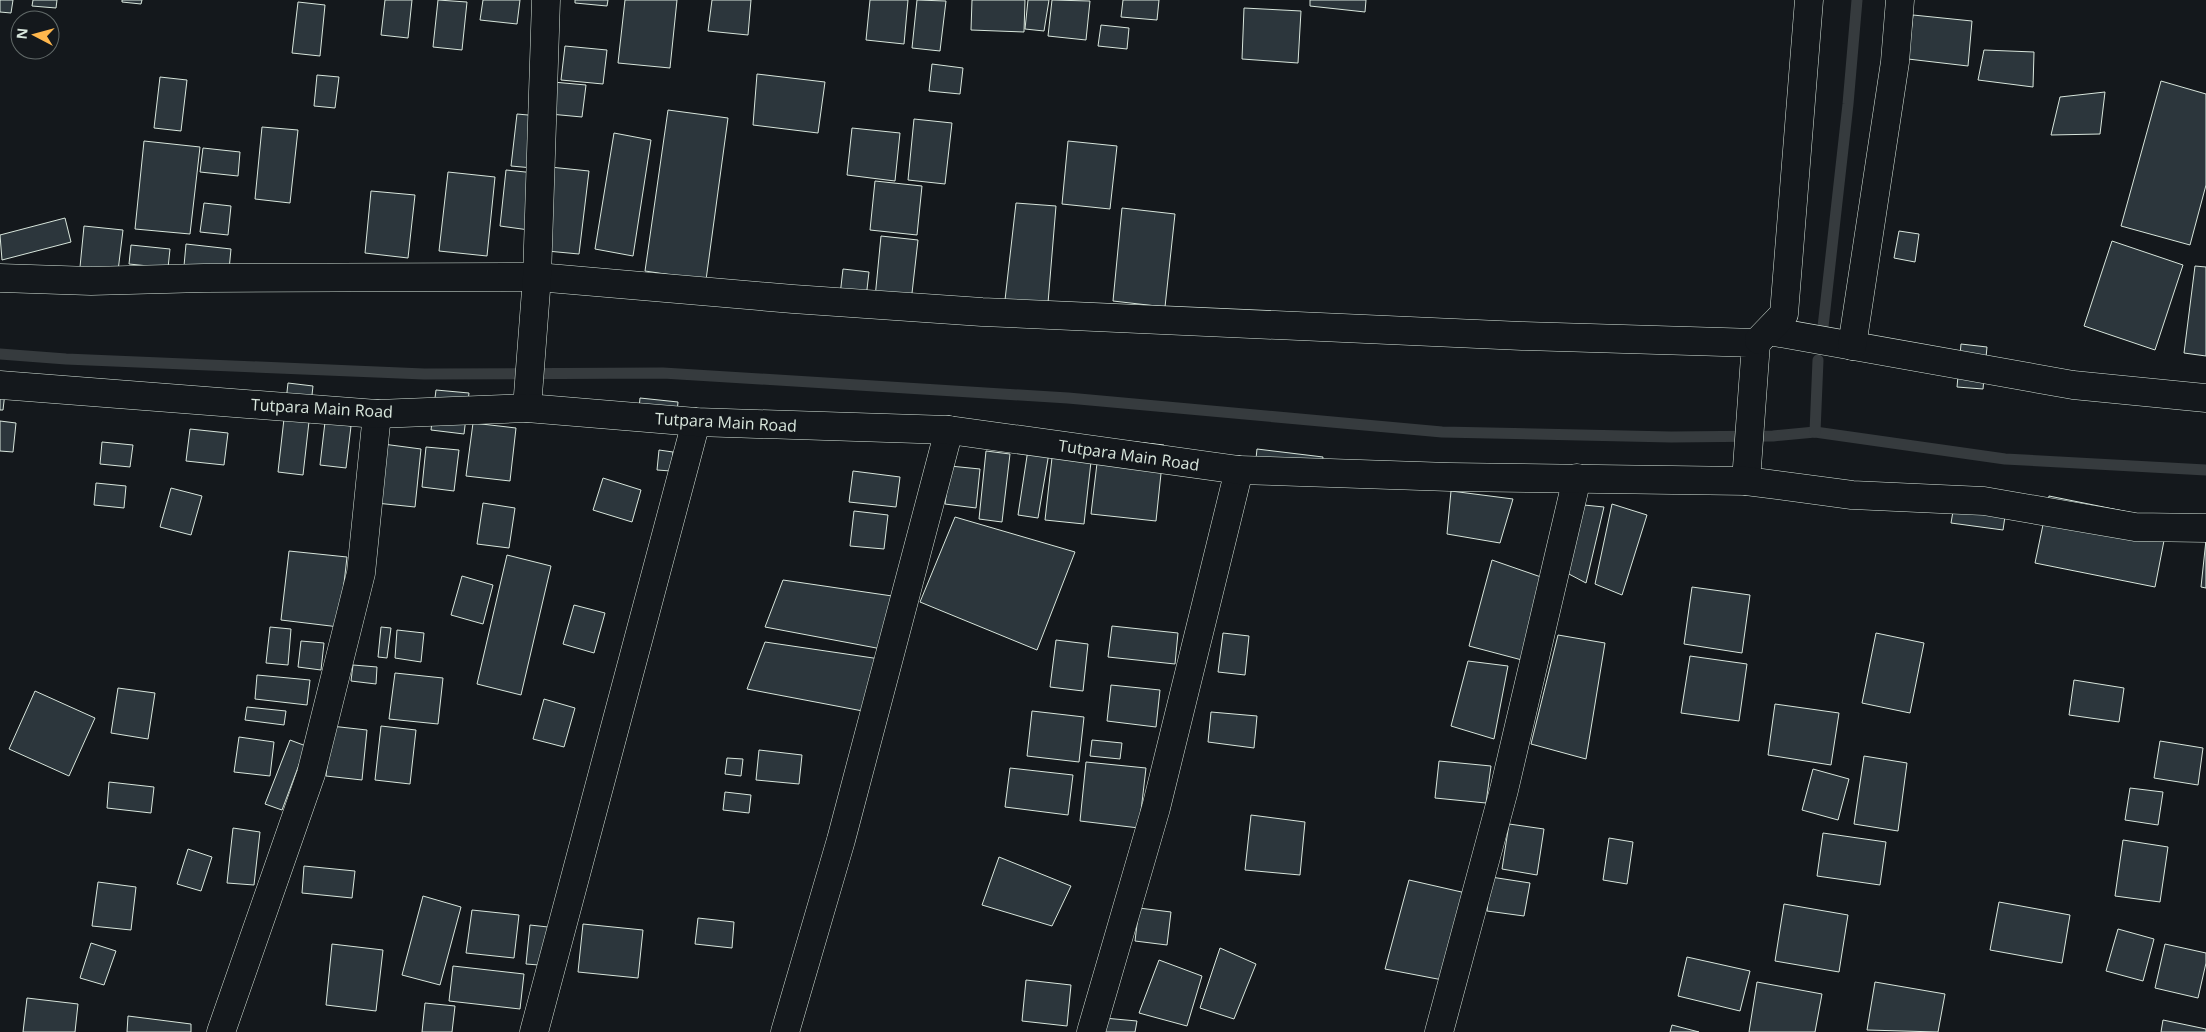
<svg xmlns="http://www.w3.org/2000/svg" width="2206" height="1032" viewBox="0 0 2206 1032" font-family="'Open Sans',sans-serif">
  <style>
    .lines { fill: none; stroke-linecap: round; stroke-linejoin: round }
    .stream { stroke: #363b3e; stroke-width: 11 }
    .building { fill: #2c363c; stroke: #d8e6dc }
    .street-casing { stroke: #d8e6dc; stroke-width: 29 }
    .secondary-casing { stroke: #d8e6dc; stroke-width: 29 }
    .street { stroke: #14181c; stroke-width: 28 }
    .secondary { stroke: #14181c; stroke-width: 28 }
    .labels { text-anchor: middle; dominant-baseline: central; stroke-width: 4; stroke-linejoin: round; paint-order: stroke }
    .street-label { font-size: 16px; fill: #d8e6dc; stroke: #14181c }
  </style>
  <rect width="100%" height="100%" fill="#14181c"/>
  <g class="lines">
    <g class="stream">
      <path d="M1823,327L1848,104L1857,0"/>
      <path d="M0,354L66,359L424,374L663,373L1068,398L1442,432L1671,437L1773,436L1815,432L2005,459L2206,470"/>
      <path d="M1815,432L1818,360"/>
    </g>
  </g>
  <g class="building">
    <path d="M0,0H13L11,13L0,12Z"/>
    <path d="M33,0H57L56,8L32,6Z"/>
    <path d="M122,0H142L141,4L122,2Z"/>
    <path d="M385,0H412L408,38L381,35Z"/>
    <path d="M438,0L467,2L462,50L433,47Z"/>
    <path d="M483,0H520L517,24L480,20Z"/>
    <path d="M575,0H608L607,6L575,3Z"/>
    <path d="M625,0H677L670,68L618,63Z"/>
    <path d="M712,0H751L748,35L708,31Z"/>
    <path d="M870,0H908L904,44L866,40Z"/>
    <path d="M917,0L946,1L940,51L912,48Z"/>
    <path d="M972,0H1025L1024,32L971,30Z"/>
    <path d="M1028,0H1049L1044,31L1025,29Z"/>
    <path d="M1052,0L1090,1L1086,40L1048,36Z"/>
    <path d="M1123,0H1159L1157,20L1121,17Z"/>
    <path d="M1310,0H1366L1365,12L1310,6Z"/>
    <path d="M298,2L325,5L320,56L292,53Z"/>
    <path d="M1244,8L1301,11L1298,63L1242,59Z"/>
    <path d="M1913,15L1972,21L1968,66L1908,59Z"/>
    <path d="M1101,25L1129,28L1127,49L1098,46Z"/>
    <path d="M565,46L607,50L603,84L561,80Z"/>
    <path d="M1984,50L2034,52L2033,87L1978,80Z"/>
    <path d="M932,64L963,68L960,94L929,91Z"/>
    <path d="M757,74L825,82L818,133L753,125Z"/>
    <path d="M317,75L339,77L335,108L314,106Z"/>
    <path d="M160,77L187,80L181,131L154,128Z"/>
    <path d="M2161,81L2206,94V185L2190,245L2121,226Z"/>
    <path d="M553,82L586,85L582,117L550,114Z"/>
    <path d="M2105,92L2100,134L2051,135L2060,97Z"/>
    <path d="M668,110L728,118L706,280L645,271Z"/>
    <path d="M517,114L539,116L533,168L511,166Z"/>
    <path d="M914,119L952,123L945,184L908,180Z"/>
    <path d="M262,127L298,130L290,203L255,199Z"/>
    <path d="M852,128L900,133L895,181L847,175Z"/>
    <path d="M614,133L651,140L633,256L595,249Z"/>
    <path d="M144,141L200,147L190,234L135,229Z"/>
    <path d="M1068,141L1117,146L1110,209L1062,204Z"/>
    <path d="M203,148L240,152L238,176L200,172Z"/>
    <path d="M550,167L589,171L579,254L547,251Z"/>
    <path d="M506,170L535,173L529,230L500,226Z"/>
    <path d="M448,172L495,177L487,256L439,251Z"/>
    <path d="M875,181L922,186L917,235L870,230Z"/>
    <path d="M371,191L415,195L408,258L365,253Z"/>
    <path d="M204,203L231,206L228,235L200,232Z"/>
    <path d="M1016,203L1056,206L1048,303L1005,300Z"/>
    <path d="M1122,208L1175,214L1165,307L1113,301Z"/>
    <path d="M65,218L71,242L2,260L0,235Z"/>
    <path d="M84,226L123,230L118,271L80,267Z"/>
    <path d="M1899,231L1919,234L1915,262L1894,258Z"/>
    <path d="M881,236L918,240L911,302L875,298Z"/>
    <path d="M2112,241L2183,265L2155,350L2084,326Z"/>
    <path d="M186,244L231,249L229,270L184,266Z"/>
    <path d="M131,245L170,249L168,268L129,264Z"/>
    <path d="M2195,266L2206,267V356L2184,353Z"/>
    <path d="M843,269L869,272L866,298L840,295Z"/>
    <path d="M1961,344L1987,347L1983,389L1957,387Z"/>
    <path d="M0,374L7,375L3,410H0Z"/>
    <path d="M288,383L313,386L303,475L278,472Z"/>
    <path d="M436,390L469,393L464,434L431,430Z"/>
    <path d="M640,398L678,402L676,424L638,420Z"/>
    <path d="M0,421L16,423L13,452L0,451Z"/>
    <path d="M325,422L351,426L346,468L320,465Z"/>
    <path d="M473,423L516,428L510,481L466,476Z"/>
    <path d="M190,429L228,433L224,465L186,461Z"/>
    <path d="M1100,438L1164,445L1156,521L1091,514Z"/>
    <path d="M1054,440L1093,444L1084,524L1045,520Z"/>
    <path d="M102,442L133,445L130,467L100,464Z"/>
    <path d="M1029,443L1050,447L1038,518L1018,515Z"/>
    <path d="M383,444L421,449L415,507L376,503Z"/>
    <path d="M426,447L459,450L454,491L422,487Z"/>
    <path d="M1257,449L1323,457L1320,485L1254,478Z"/>
    <path d="M659,450L673,452L671,471L657,470Z"/>
    <path d="M986,451L1010,454L1002,522L979,519Z"/>
    <path d="M950,466L980,469L976,508L945,504Z"/>
    <path d="M853,471L900,477L896,507L849,502Z"/>
    <path d="M603,478L641,490L632,522L593,510Z"/>
    <path d="M96,483L126,486L124,508L94,505Z"/>
    <path d="M171,488L202,496L191,535L160,527Z"/>
    <path d="M1957,488L2008,496L2003,530L1951,523Z"/>
    <path d="M1451,491L1513,499L1500,543L1447,534Z"/>
    <path d="M2049,496L2168,520L2155,587L2035,563Z"/>
    <path d="M483,503L515,508L509,548L477,544Z"/>
    <path d="M1574,504L1604,507L1586,583L1567,573Z"/>
    <path d="M1612,504L1647,515L1622,595L1595,584Z"/>
    <path d="M854,511L888,515L884,549L850,546Z"/>
    <path d="M955,517L1075,552L1037,650L920,602Z"/>
    <path d="M2206,540V588L2201,587Z"/>
    <path d="M289,551L347,557L339,627L281,620Z"/>
    <path d="M507,555L551,566L521,695L477,684Z"/>
    <path d="M1492,560L1541,577L1522,660L1469,646Z"/>
    <path d="M462,576L493,585L483,624L451,615Z"/>
    <path d="M783,580L899,597L887,650L765,627Z"/>
    <path d="M1692,587L1750,595L1742,653L1684,644Z"/>
    <path d="M574,605L605,613L594,653L563,644Z"/>
    <path d="M1112,626L1178,633L1175,664L1108,657Z"/>
    <path d="M270,627L291,629L288,665L266,663Z"/>
    <path d="M381,627L391,628L387,658L378,657Z"/>
    <path d="M397,630L424,633L421,662L395,658Z"/>
    <path d="M1223,633L1249,636L1245,675L1218,672Z"/>
    <path d="M1876,633L1924,643L1910,713L1862,703Z"/>
    <path d="M1558,635L1605,643L1586,759L1531,744Z"/>
    <path d="M1056,640L1088,644L1083,691L1050,687Z"/>
    <path d="M301,641L324,643L321,670L298,667Z"/>
    <path d="M765,642L880,659L868,712L747,689Z"/>
    <path d="M1690,656L1747,664L1739,721L1681,713Z"/>
    <path d="M1468,661L1508,666L1494,739L1451,726Z"/>
    <path d="M353,665L377,667L376,684L351,681Z"/>
    <path d="M395,673L443,678L438,724L389,719Z"/>
    <path d="M257,675L310,680L307,705L255,699Z"/>
    <path d="M2074,680L2124,688L2119,722L2069,715Z"/>
    <path d="M1111,685L1160,690L1156,727L1107,721Z"/>
    <path d="M118,688L155,693L148,739L111,733Z"/>
    <path d="M35,691L95,718L69,776L9,749Z"/>
    <path d="M544,699L575,708L564,747L533,739Z"/>
    <path d="M1775,704L1839,713L1831,765L1768,755Z"/>
    <path d="M247,707L286,711L284,725L245,720Z"/>
    <path d="M1032,711L1084,717L1079,762L1027,756Z"/>
    <path d="M1211,712L1257,716L1254,748L1208,742Z"/>
    <path d="M331,726L367,730L362,780L326,776Z"/>
    <path d="M381,726L416,730L410,784L375,780Z"/>
    <path d="M239,737L274,742L270,776L234,772Z"/>
    <path d="M290,740L306,746L282,810L265,804Z"/>
    <path d="M1092,740L1122,743L1120,759L1090,756Z"/>
    <path d="M2160,741L2203,748L2198,785L2154,778Z"/>
    <path d="M759,750L802,755L799,784L756,780Z"/>
    <path d="M1864,756L1907,763L1898,831L1854,824Z"/>
    <path d="M727,758L743,759L741,776L725,774Z"/>
    <path d="M1439,761L1491,766L1486,803L1435,798Z"/>
    <path d="M1086,762L1146,768L1139,828L1080,821Z"/>
    <path d="M1010,768L1073,775L1068,815L1005,807Z"/>
    <path d="M1813,769L1849,779L1838,820L1802,810Z"/>
    <path d="M109,782L154,787L151,813L107,808Z"/>
    <path d="M2130,788L2163,792L2158,825L2125,820Z"/>
    <path d="M725,792L751,795L749,813L723,810Z"/>
    <path d="M1251,815L1305,822L1300,875L1245,870Z"/>
    <path d="M1509,824L1544,829L1537,875L1502,869Z"/>
    <path d="M233,828L260,832L254,885L227,883Z"/>
    <path d="M1823,833L1886,842L1880,885L1817,876Z"/>
    <path d="M1609,838L1633,842L1627,884L1603,880Z"/>
    <path d="M2123,840L2168,847L2160,902L2115,896Z"/>
    <path d="M188,849L212,857L201,891L177,884Z"/>
    <path d="M999,857L1071,886L1052,926L982,905Z"/>
    <path d="M304,866L355,871L352,898L302,893Z"/>
    <path d="M1491,877L1530,883L1524,916L1487,911Z"/>
    <path d="M1409,880L1466,893L1448,981L1385,969Z"/>
    <path d="M98,882L136,887L131,930L92,926Z"/>
    <path d="M423,896L461,907L440,985L402,975Z"/>
    <path d="M1999,902L2070,915L2062,963L1990,950Z"/>
    <path d="M1784,904L1848,915L1839,972L1775,961Z"/>
    <path d="M1139,908L1171,912L1167,945L1135,941Z"/>
    <path d="M472,910L519,915L514,958L466,953Z"/>
    <path d="M698,918L734,922L732,948L695,944Z"/>
    <path d="M583,924L643,930L638,978L578,972Z"/>
    <path d="M530,925L557,928L552,966L526,964Z"/>
    <path d="M2118,929L2154,939L2143,981L2106,971Z"/>
    <path d="M91,943L116,951L104,985L80,978Z"/>
    <path d="M332,944L383,950L376,1011L326,1005Z"/>
    <path d="M2165,944L2206,953V963L2198,998L2155,988Z"/>
    <path d="M1220,948L1256,964L1234,1019L1200,1008Z"/>
    <path d="M1687,957L1750,971L1740,1011L1678,996Z"/>
    <path d="M1159,960L1202,976L1187,1026L1139,1013Z"/>
    <path d="M453,966L524,974L520,1009L449,1001Z"/>
    <path d="M1026,980L1071,985L1067,1026L1022,1021Z"/>
    <path d="M1757,982L1822,994L1815,1032H1749Z"/>
    <path d="M1875,982L1945,994L1938,1032L1867,1030Z"/>
    <path d="M27,998L78,1004L75,1032H23Z"/>
    <path d="M425,1003L455,1006L452,1032H422Z"/>
    <path d="M128,1016L191,1024V1032H127Z"/>
    <path d="M1104,1018L1137,1021L1135,1032H1103Z"/>
    <path d="M2163,1020L2206,1029V1032H2161Z"/>
    <path d="M1672,1025L1699,1032H1670Z"/>
  </g>
  <g class="lines">
    <g class="street-casing">
      <g id="street">
        <path d="M0,278L91,281L204,278L537,277L793,299L982,312L1522,336L1756,343L1746,481"/>
        <path d="M1769,331L2073,385L2206,398"/>
        <path d="M1759,340L1784,314L1809,0"/>
        <path d="M1852,346L1895,62L1900,0"/>
        <path d="M527,408L537,277L546,0"/>
        <path d="M221,1032L311,774L361,573L377,414"/>
        <path d="M534,1032L696,422"/>
        <path d="M785,1032L841,840L949,430"/>
        <path d="M1091,1032L1156,808L1239,470"/>
        <path d="M1439,1032L1504,790L1577,478"/>
      </g>
    </g>
    <g class="secondary-casing">
      <path id="secondary" d="M0,385L377,414L527,408L696,422L949,430L1239,470L1450,477L1746,481L1852,495L1984,501L2135,527L2206,528"/>
    </g>
    <use href="#street" class="street"/>
    <use href="#secondary" class="secondary"/>
  </g>
  <g class="labels">
    <g class="street-label">
      <text transform="translate(322 408) rotate(3)">Tutpara Main Road</text>
      <text transform="translate(726 422) rotate(3)">Tutpara Main Road</text>
      <text transform="translate(1129 455) rotate(8)">Tutpara Main Road</text>
    </g>
  </g>
  <g transform="translate(35 35) rotate(276)"><circle r="24" fill="#14181c" stroke="#626a69"/>
  <path d="M0-4L9 19L0 12L-9 19Z" fill="#ffb74d"/>
  <text y="-8" font-size="14" font-weight="bold" text-anchor="middle" fill="#d8e6dc">N</text>
  </g>
</svg>
